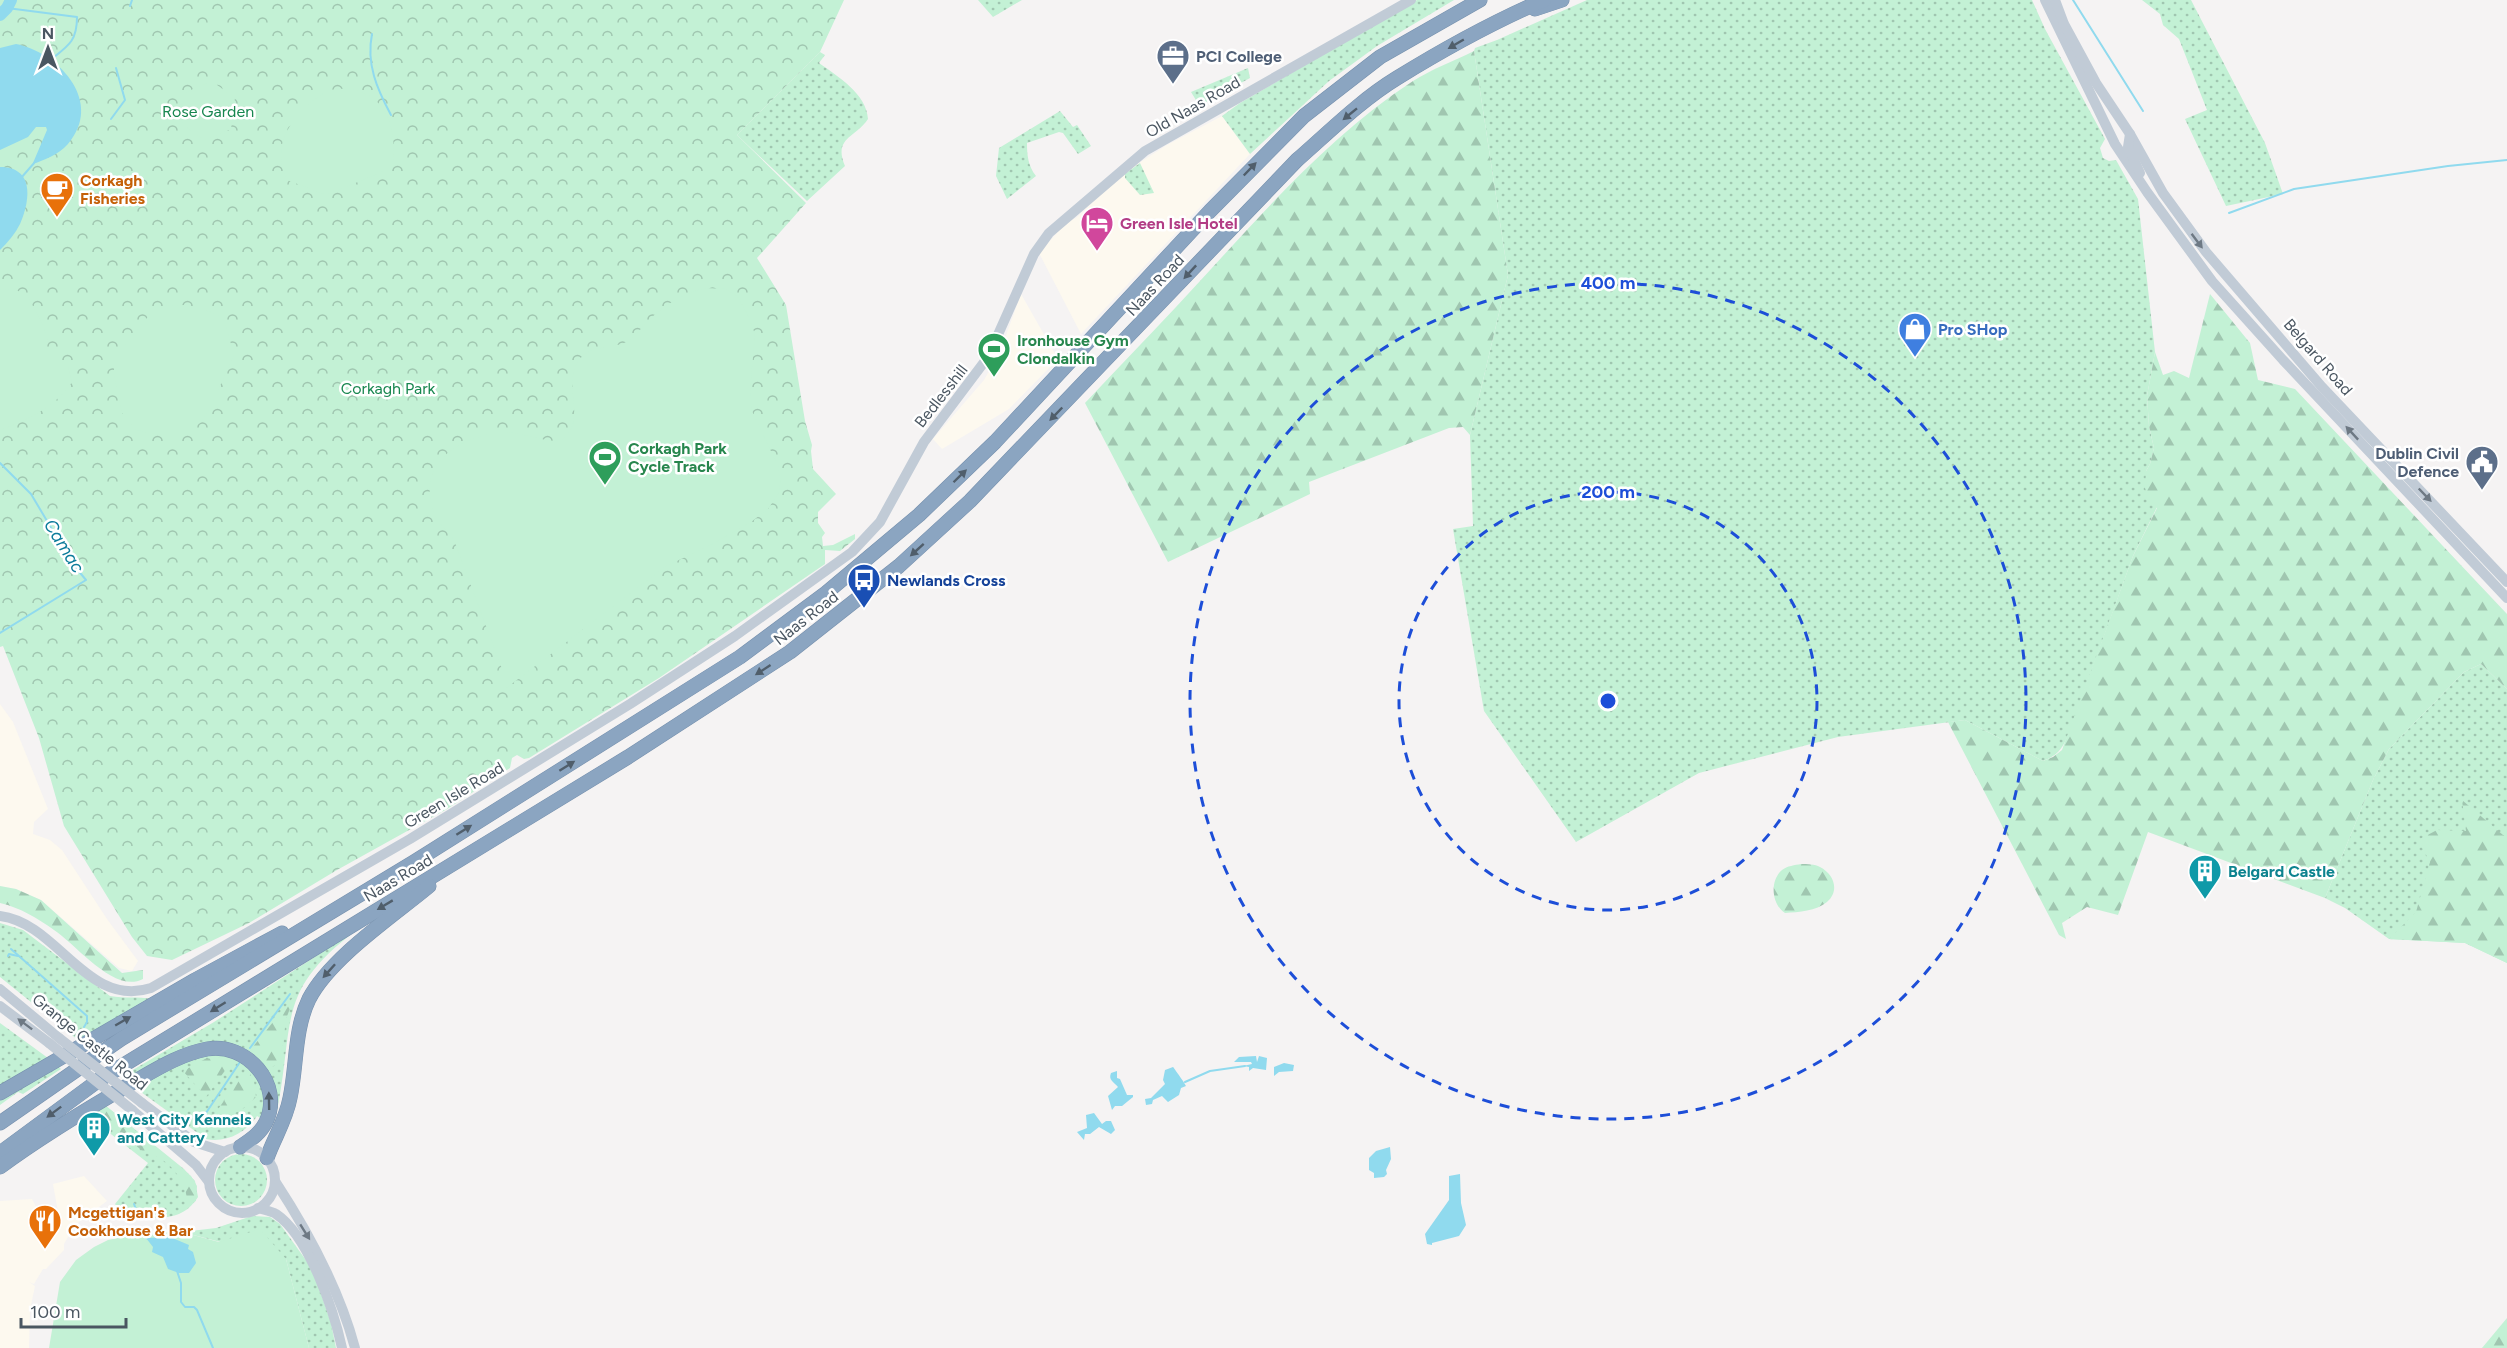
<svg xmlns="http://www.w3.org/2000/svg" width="2507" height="1348" viewBox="0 0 2507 1348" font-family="Figtree,sans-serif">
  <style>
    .commercial { fill: #fdf9ef }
    .grass { fill: url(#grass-dots) }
    .forest { fill: url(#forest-firs) }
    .park { fill: url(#park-crowns) }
    .garden { fill: #c3f1d5 }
    .water { fill: #90daee }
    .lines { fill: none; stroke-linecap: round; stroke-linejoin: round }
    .stream { stroke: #90daee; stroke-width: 2 }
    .river { stroke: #90daee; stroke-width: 12 }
    .highway-casing { stroke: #7690ad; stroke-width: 15 }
    .secondary { stroke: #c1cbd6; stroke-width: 10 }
    .highway { stroke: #8ba5c1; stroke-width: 14 }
    .secondary-bridge { stroke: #c1cbd6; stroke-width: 10 }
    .oneway { fill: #505e6b }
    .oneway2 { fill: #6e7984 }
    .ring { fill: none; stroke: #1d4ed8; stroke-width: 3; stroke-dasharray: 10 8 }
    .labels { text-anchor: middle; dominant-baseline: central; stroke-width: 5; stroke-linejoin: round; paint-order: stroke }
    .service-label { font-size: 16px; font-weight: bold; fill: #4e5e75; stroke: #fff; text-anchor: start }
    .street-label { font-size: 16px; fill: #4a5661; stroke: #fff }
    .park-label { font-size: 16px; fill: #17864f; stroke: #fff }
    .food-label { font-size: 16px; font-weight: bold; fill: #c56008; stroke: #fff; text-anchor: start }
    .hotel-label { font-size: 16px; font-weight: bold; fill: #b23c85; stroke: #fff; text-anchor: start }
    .shop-label { font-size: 16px; font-weight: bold; fill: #366cbe; stroke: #fff; text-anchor: start }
    .leisure-label { font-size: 16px; font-weight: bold; fill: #27864d; stroke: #fff; text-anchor: start }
    .transit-label { font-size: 16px; font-weight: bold; fill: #164399; stroke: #fff; text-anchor: start }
    .culture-label { font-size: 16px; font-weight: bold; fill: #0d838f; stroke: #fff; text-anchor: start }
    .water-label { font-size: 18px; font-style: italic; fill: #0c7c9b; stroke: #fff }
    .centre { fill: #1d4ed8; stroke: #fff; stroke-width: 3 }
    .ring-label { font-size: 18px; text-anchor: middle; font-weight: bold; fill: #1d4ed8; stroke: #fff; stroke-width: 5; stroke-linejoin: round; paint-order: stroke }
  </style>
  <defs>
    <pattern id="grass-dots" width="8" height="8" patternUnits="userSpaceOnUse" patternTransform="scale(1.5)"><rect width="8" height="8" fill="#c3f1d5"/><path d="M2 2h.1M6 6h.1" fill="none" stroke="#a0c6b0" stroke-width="1.8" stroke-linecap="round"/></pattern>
    <pattern id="forest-firs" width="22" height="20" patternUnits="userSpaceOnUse" patternTransform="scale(1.5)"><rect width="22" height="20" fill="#c3f1d5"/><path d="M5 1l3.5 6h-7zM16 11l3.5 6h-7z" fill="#a0c6b0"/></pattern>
    <pattern id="park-crowns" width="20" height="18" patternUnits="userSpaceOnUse" patternTransform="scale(1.5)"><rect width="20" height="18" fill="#c3f1d5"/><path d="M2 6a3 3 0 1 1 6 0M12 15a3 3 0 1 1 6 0" fill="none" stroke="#a0c6b0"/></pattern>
  </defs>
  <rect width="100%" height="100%" fill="#f5f3f3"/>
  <g class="commercial">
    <path d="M1222,116L1250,154L1081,334L1039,253L1066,223L1076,218L1125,172L1167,145Z"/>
    <path d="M1021,294L1058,359L1009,409L942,449L933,439L984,380L1000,352Z"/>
    <path d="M0,704L13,722L48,809L34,822L33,834L50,840L62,850L107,919L138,961L132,971L119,968L41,900L16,889L0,886Z"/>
    <path d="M84,1176L107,1201L75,1225L64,1244V1250L46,1269H43L34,1284L29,1282L35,1286L30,1310L29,1348H0V1201L32,1199L41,1216L58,1212L53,1184Z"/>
  </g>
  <g class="grass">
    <path d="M978,0H1022L993,17Z"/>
    <path d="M1417,0H1454L1377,46L1329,81L1250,154L1222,116L1240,103Z"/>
    <path d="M1587,0H2032L2045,29L2105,139L2100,148L2103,158L2109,161L2116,160L2138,199L2155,352L2147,396L2149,426L2154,448L2150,464L2146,471L2157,507L2133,556L2069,733C2063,747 2059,755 2043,761L1965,720L1838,737L1699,773L1576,842L1484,711L1453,529L1473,526L1470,435L1508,275L1474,51L1475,48L1497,40Z"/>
    <path d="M2142,0H2191L2265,143L2283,194L2226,206L2185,119L2207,110L2179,39L2163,25L2160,14Z"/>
    <path d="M820,52L825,55L819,63C837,76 867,94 868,119C855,138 833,138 845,166L807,201L737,135Z"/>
    <path d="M1248,68L1250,78L1208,101L1203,105L1202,110L1191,92Z"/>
    <path d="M1060,111L1073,127L1077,125L1091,146L1078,154L1063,133L1059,132L1027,143C1027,155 1028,166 1036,176L1007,199L996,176L999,148Z"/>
    <path d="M1140,163L1154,193L1140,195L1125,178V174Z"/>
    <path d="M2481,664L2507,689V963L2465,943L2389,939L2345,908L2325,898L2373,780L2389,749L2464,672Z"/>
    <path d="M0,923L23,930L110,996C125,999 138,996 152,999L78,1040L0,977Z"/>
    <path d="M358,929C275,991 295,1021 277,1111L273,1110L254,1056C207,1024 167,1058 125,1080L121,1077L214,1022Z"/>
    <path d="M0,1023L48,1058L0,1087Z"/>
    <path d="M217,1052C249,1062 274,1082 262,1119L257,1116C246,1133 226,1143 206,1139L134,1087L178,1063Z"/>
    <path d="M56,1064L61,1069L23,1094L18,1092L0,1105V1097Z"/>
    <path d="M106,1106L184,1169L195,1181L198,1197C181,1225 152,1216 126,1219L115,1204L148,1163L89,1117Z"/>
    <circle cx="241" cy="1180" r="26"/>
    <path d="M252,1216L270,1217L280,1224L313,1270L331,1323L336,1348H309L286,1259L182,1232L216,1228Z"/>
  </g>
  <g class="forest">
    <path d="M1474,51L1508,275L1470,435L1463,427L1449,428L1309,482L1310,494L1168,562L1085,403C1115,371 1146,339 1176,307C1251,227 1320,142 1413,81C1432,69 1454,61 1474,51Z"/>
    <path d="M2210,294L2250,343L2258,380L2295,389L2507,614V689L2481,664L2464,672L2389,749L2373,780L2325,898L2148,832L2118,915L2087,907L2062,923L2066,939L2059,935L1948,722L1965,720L2043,761L2053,757L2062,750L2133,556L2157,508L2150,502L2145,488L2146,471L2150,464L2154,448L2149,426L2147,396L2155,352L2163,375L2174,371L2189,378Z"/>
    <path d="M2462,800L2503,835H2507V963L2465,943L2389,939L2416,912L2430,862L2418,840L2437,830L2466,831Z"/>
    <path d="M1801,864C1807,864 1815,864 1820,867C1834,874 1840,891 1827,902C1816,911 1799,912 1785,913C1772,905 1769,881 1782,870C1787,866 1795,865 1801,864Z"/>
    <path d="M0,886L16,889L41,900L122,973L143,970V979C114,994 77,945 54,930C37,918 21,908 0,903Z"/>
    <path d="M295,995L286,1019L281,1062L270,1068L252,1048Z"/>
    <path d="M222,1057L234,1058L206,1097L183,1071L205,1059Z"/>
    <path d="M247,1068L254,1081L256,1097C243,1109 233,1119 214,1115Z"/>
    <path d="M106,1106L191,1176L197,1186L196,1201L187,1205C189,1183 168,1156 145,1153L101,1117L103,1108Z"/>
    <path d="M2507,1318V1348H2482Z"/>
  </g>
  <path class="park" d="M0,0H844L820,52L737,135L806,203L757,258L786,305L805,421L812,445L811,451L813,469L836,494L818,512V523L825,533L822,537L823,546L833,545L855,534V539L840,551L825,550V564L659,678L529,758L524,759L517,755L512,758L510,768L447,809L337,870L249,923L172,960L147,956L132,937L64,826L39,738L3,646L0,647Z"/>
  <g class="garden">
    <path d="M209,82H213L235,98L231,129L205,140C179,121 178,128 184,93Z"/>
    <path d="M350,89C388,96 395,127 394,161L384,171L329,194L321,193L287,180C273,150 285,126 308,105C315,99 322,93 331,90C337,88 344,89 350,89Z"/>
    <path d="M706,288L725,289L737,296L747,313L755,334L750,390L752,411L778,466L781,481L778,494L768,509L751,522L707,547L666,566L505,689L497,673L502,669L460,556C458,551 456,544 453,539C448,531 440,526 436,517C420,480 435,455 470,440C481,436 493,432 506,432C524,433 541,441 560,441C588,422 564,392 576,365C588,342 610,351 628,341C636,336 641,328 647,322C664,305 683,293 706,288Z"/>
    <path d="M14,289L27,295L43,325L48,341L46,346L68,367L72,382C58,405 25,422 0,430V290Z"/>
    <path d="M184,305L200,308L218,315L226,326L234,355L210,408L200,423L182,435H158L136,430L122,413L114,376V365L122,349L150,314L166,306Z"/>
    <path d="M260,1229L286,1259L309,1348H49L60,1282L76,1260L94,1247L108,1240L146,1232H182L219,1242Z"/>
  </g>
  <g class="water">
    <path d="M16,44C57,52 102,99 71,140C63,152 49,158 36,163H33L47,130L46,127H36L28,137L0,150V48Z"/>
    <path d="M0,167C35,167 30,201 20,224C15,234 8,242 0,250Z"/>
    <path d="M1256,1056L1257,1062L1259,1056L1267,1058L1266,1070L1253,1068L1249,1071V1067L1243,1066L1252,1064L1251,1062H1234L1239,1057Z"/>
    <path d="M1284,1063L1294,1065L1293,1071L1279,1072L1274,1076V1067Z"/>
    <path d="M1173,1067C1174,1068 1186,1085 1186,1086L1181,1088L1179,1095L1168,1102L1162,1096L1153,1100L1152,1104L1146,1105L1145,1099L1151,1098L1165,1084L1163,1080L1165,1070Z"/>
    <path d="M1117,1071V1078L1120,1079L1127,1095H1133V1097L1122,1106H1115L1112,1110L1108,1096L1118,1087C1114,1082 1108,1080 1111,1073Z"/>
    <path d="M1094,1113L1102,1124L1106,1121H1111L1115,1130L1111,1134L1099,1127L1090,1134H1085L1084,1140L1077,1132L1087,1128L1086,1115Z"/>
    <path d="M1390,1147L1391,1159L1386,1170L1387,1174L1384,1177L1374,1178V1173L1369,1170V1158L1376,1151Z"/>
    <path d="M1460,1174L1461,1203L1466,1225L1459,1236L1432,1243V1245L1427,1244L1425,1234L1449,1200V1176Z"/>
    <path d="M170,1237L189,1245L188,1249L193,1252L196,1263L189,1273H179L168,1269L163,1257L152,1252L153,1247L146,1238Z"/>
  </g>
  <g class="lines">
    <g class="stream">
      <path d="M2073,0L2143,111"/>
      <path d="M130,6L132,0"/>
      <path d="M7,8L77,17C77,42 68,46 49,61"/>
      <path d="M372,34C366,64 377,89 391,115"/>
      <path d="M111,119L125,100L116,68"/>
      <path d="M21,178L35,162"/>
      <path d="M2229,213L2294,189L2448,166L2507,160"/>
      <path d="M0,463L31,494L72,563L86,580L0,633"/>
      <path d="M11,949L87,1016V1022L84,1027"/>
      <path d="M8,956L9,954L18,956"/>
      <path d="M250,1048L290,994"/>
      <path d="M1185,1082L1210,1071L1245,1066"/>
      <path d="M87,1118L102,1132"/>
      <path d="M202,1119L240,1062"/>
      <path d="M134,1204L138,1215"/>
      <path d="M141,1235L148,1239"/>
      <path d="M177,1271L181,1283V1302L185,1307H194L197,1310L213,1348"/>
    </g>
    <path class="river" d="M0,15L7,8L11,0"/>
    <g class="highway-casing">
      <g id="highway">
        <path d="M1535,9L1562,0"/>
        <path d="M0,1093L195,980L282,933"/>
        <path d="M0,1123L121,1039L414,862L740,657L826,593L919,515L995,442L1210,211L1304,116L1380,57L1480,0"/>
        <path d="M0,1153L99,1080L628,757L790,652L899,566L970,501L1297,160C1329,132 1361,100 1397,78C1444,49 1493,22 1544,0"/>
        <path d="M267,1158C274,1138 286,1120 290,1098C297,1066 294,1030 309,999C330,958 393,916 429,886"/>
        <path d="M0,1167C42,1136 87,1109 132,1083C155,1070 180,1054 207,1049C246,1042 284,1084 266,1122C260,1134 250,1140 240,1147"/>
      </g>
    </g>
    <g class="secondary">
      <path d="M2045,0L2115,144L2147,192L2212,281L2283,360L2507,598"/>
      <path d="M2055,0L2064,24L2096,83L2130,134L2163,193L2206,252L2322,387L2507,582"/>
      <path d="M2130,134L2128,147L2140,173"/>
      <path d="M0,916C58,923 87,1009 151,988L410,839L630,704L735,636L852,552L880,522L924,442L988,357L1034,254L1049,233L1145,151L1411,0"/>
      <path d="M0,989L59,1038"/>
      <path d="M0,1006L49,1043"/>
      <path d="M142,1103L194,1142L225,1152"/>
      <path d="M132,1110L196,1165L209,1182"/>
      <circle cx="242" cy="1180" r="33"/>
      <path d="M275,1181C309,1233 339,1288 355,1348"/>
      <path d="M258,1208C264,1210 271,1211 276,1214C309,1236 334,1311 342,1348"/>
    </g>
    <use href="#highway" class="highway"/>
    <g class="secondary-bridge">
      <path d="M59,1038L142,1103"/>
      <path d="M49,1043L132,1110"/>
    </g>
  </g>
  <defs><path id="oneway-solid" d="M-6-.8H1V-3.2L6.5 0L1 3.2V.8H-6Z" transform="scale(1.5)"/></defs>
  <g class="oneway">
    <use href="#oneway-solid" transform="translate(1456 44) rotate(150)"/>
    <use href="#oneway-solid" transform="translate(1350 114) rotate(141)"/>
    <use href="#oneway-solid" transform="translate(1250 169) rotate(-46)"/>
    <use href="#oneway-solid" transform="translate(1190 272) rotate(133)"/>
    <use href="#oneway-solid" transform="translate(1056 414) rotate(134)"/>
    <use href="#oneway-solid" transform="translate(960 476) rotate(-44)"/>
    <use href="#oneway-solid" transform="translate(917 550) rotate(138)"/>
    <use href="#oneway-solid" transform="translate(763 670) rotate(147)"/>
    <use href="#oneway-solid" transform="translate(567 766) rotate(-32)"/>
    <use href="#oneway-solid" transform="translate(464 830) rotate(-32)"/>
    <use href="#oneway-solid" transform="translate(385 905) rotate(149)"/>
    <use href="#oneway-solid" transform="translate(329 971) rotate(132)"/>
    <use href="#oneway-solid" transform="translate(218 1007) rotate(148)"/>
    <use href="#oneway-solid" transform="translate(123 1021) rotate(-30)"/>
    <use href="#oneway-solid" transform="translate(269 1101) rotate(-91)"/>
    <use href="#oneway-solid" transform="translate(54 1112) rotate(143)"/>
  </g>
  <g class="oneway2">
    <use href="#oneway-solid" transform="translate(2197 241) rotate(53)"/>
    <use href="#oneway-solid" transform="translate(2352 433) rotate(-133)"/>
    <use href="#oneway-solid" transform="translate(2425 495) rotate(46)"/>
    <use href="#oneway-solid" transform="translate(25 1024) rotate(-143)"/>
    <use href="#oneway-solid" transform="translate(305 1232) rotate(58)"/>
  </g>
  <g class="ring">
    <circle cx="1608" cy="701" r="209"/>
    <circle cx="1608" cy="701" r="418"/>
  </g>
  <defs>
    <g id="office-pin" transform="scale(1.725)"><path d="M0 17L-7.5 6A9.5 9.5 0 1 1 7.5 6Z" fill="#5c6f8a" stroke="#fff"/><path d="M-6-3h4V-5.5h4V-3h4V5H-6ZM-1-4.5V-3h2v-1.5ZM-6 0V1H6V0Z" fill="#fff"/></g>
    <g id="cafe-pin" transform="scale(1.725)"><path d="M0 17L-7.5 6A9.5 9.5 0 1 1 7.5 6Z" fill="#e8710a" stroke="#fff"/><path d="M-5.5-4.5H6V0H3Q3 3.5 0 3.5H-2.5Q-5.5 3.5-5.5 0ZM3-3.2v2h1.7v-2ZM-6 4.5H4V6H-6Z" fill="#fff"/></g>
    <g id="hotel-pin" transform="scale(1.725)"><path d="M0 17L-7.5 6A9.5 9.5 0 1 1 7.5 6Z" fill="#d1479c" stroke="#fff"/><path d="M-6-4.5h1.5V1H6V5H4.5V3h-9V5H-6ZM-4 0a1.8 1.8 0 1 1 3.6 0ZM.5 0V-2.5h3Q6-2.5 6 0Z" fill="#fff"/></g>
    <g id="shop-pin" transform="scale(1.725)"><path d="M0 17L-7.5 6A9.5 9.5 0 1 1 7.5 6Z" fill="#3f7fe0" stroke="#fff"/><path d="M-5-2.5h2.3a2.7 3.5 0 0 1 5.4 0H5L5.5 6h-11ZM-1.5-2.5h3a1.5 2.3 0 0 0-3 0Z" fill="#fff"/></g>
    <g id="stadium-pin" transform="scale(1.725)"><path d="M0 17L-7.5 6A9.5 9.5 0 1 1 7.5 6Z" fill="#2e9e5b" stroke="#fff"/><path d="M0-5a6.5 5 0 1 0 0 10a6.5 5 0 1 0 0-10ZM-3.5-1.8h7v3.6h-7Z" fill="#fff"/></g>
    <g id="civic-pin" transform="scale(1.725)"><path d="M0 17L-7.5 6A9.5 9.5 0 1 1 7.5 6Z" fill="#5c6f8a" stroke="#fff"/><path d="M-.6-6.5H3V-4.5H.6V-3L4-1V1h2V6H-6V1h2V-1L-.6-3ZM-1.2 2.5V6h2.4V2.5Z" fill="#fff"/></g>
    <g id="bus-pin" transform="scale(1.725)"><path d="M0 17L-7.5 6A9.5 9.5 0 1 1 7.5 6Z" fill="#1a4fb4" stroke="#fff"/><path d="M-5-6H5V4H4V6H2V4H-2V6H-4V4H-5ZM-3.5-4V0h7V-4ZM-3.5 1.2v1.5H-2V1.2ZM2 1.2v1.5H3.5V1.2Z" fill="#fff"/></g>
    <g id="building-pin" transform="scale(1.725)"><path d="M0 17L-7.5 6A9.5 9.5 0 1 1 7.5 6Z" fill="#0f9aa8" stroke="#fff"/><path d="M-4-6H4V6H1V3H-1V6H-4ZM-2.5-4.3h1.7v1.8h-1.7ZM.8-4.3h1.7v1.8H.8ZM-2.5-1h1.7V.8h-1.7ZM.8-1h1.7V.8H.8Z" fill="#fff"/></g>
    <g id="restaurant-pin" transform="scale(1.725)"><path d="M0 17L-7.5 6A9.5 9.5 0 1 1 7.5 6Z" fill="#e8710a" stroke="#fff"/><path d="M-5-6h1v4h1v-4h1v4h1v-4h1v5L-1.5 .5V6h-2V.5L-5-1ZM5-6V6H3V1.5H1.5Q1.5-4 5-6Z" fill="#fff"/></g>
  </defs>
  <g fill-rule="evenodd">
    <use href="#office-pin" x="1173" y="56"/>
    <use href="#cafe-pin" x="57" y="189"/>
    <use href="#hotel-pin" x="1097" y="223"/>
    <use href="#shop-pin" x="1915" y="329"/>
    <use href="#stadium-pin" x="994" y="349"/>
    <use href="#stadium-pin" x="605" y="457"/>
    <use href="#civic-pin" x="2482" y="462"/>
    <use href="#bus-pin" x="864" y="580"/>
    <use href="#building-pin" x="2205" y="871"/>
    <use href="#building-pin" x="94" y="1128"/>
    <use href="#restaurant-pin" x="45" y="1221"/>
  </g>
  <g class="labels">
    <g class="service-label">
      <text x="1196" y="56">PCI College</text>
      <text x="2459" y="453" text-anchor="end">Dublin Civil<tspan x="2459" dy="18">Defence</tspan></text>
    </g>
    <g class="street-label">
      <text transform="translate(1193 107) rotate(-30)">Old Naas Road</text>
      <text transform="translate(1155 285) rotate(-47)">Naas Road</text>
      <text transform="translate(2318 357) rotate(49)">Belgard Road</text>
      <text transform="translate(941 396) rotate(-52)">Bedlesshill</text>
      <text transform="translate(806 618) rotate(-38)">Naas Road</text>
      <text transform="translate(454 795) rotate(-31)">Green Isle Road</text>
      <text transform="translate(398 878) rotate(-31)">Naas Road</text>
      <text transform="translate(90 1042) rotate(39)">Grange Castle Road</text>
    </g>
    <g class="park-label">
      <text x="208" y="111">Rose Garden</text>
      <text x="388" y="388">Corkagh Park</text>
    </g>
    <g class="food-label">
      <text x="80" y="180">Corkagh<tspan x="80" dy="18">Fisheries</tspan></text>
      <text x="68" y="1212">Mcgettigan's<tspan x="68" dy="18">Cookhouse &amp; Bar</tspan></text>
    </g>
    <g class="hotel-label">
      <text x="1120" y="223">Green Isle Hotel</text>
    </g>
    <g class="shop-label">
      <text x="1938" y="329">Pro SHop</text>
    </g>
    <g class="leisure-label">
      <text x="1017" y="340">Ironhouse Gym<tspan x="1017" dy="18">Clondalkin</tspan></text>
      <text x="628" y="448">Corkagh Park<tspan x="628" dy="18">Cycle Track</tspan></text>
    </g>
    <g class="transit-label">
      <text x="887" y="580">Newlands Cross</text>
    </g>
    <g class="culture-label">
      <text x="2228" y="871">Belgard Castle</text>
      <text x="117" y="1119">West City Kennels<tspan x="117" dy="18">and Cattery</tspan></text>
    </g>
    <g class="water-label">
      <text transform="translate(64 546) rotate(58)">Camac</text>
    </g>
  </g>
  <circle cx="1608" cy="701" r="9" class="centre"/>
  <g class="ring-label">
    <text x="1608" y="289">400 m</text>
    <text x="1608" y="498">200 m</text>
  </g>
  <g transform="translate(48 48)" stroke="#ffffff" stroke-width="4.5" paint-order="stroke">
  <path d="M0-4.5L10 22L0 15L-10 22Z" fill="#4a5661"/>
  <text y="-9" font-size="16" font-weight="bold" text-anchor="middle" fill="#4a5661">N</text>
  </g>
  <path d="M21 1318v9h105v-9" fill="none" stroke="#4a5661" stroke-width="3"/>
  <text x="30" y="1318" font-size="18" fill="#4a5661" stroke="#ffffff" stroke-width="4.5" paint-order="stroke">100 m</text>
</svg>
